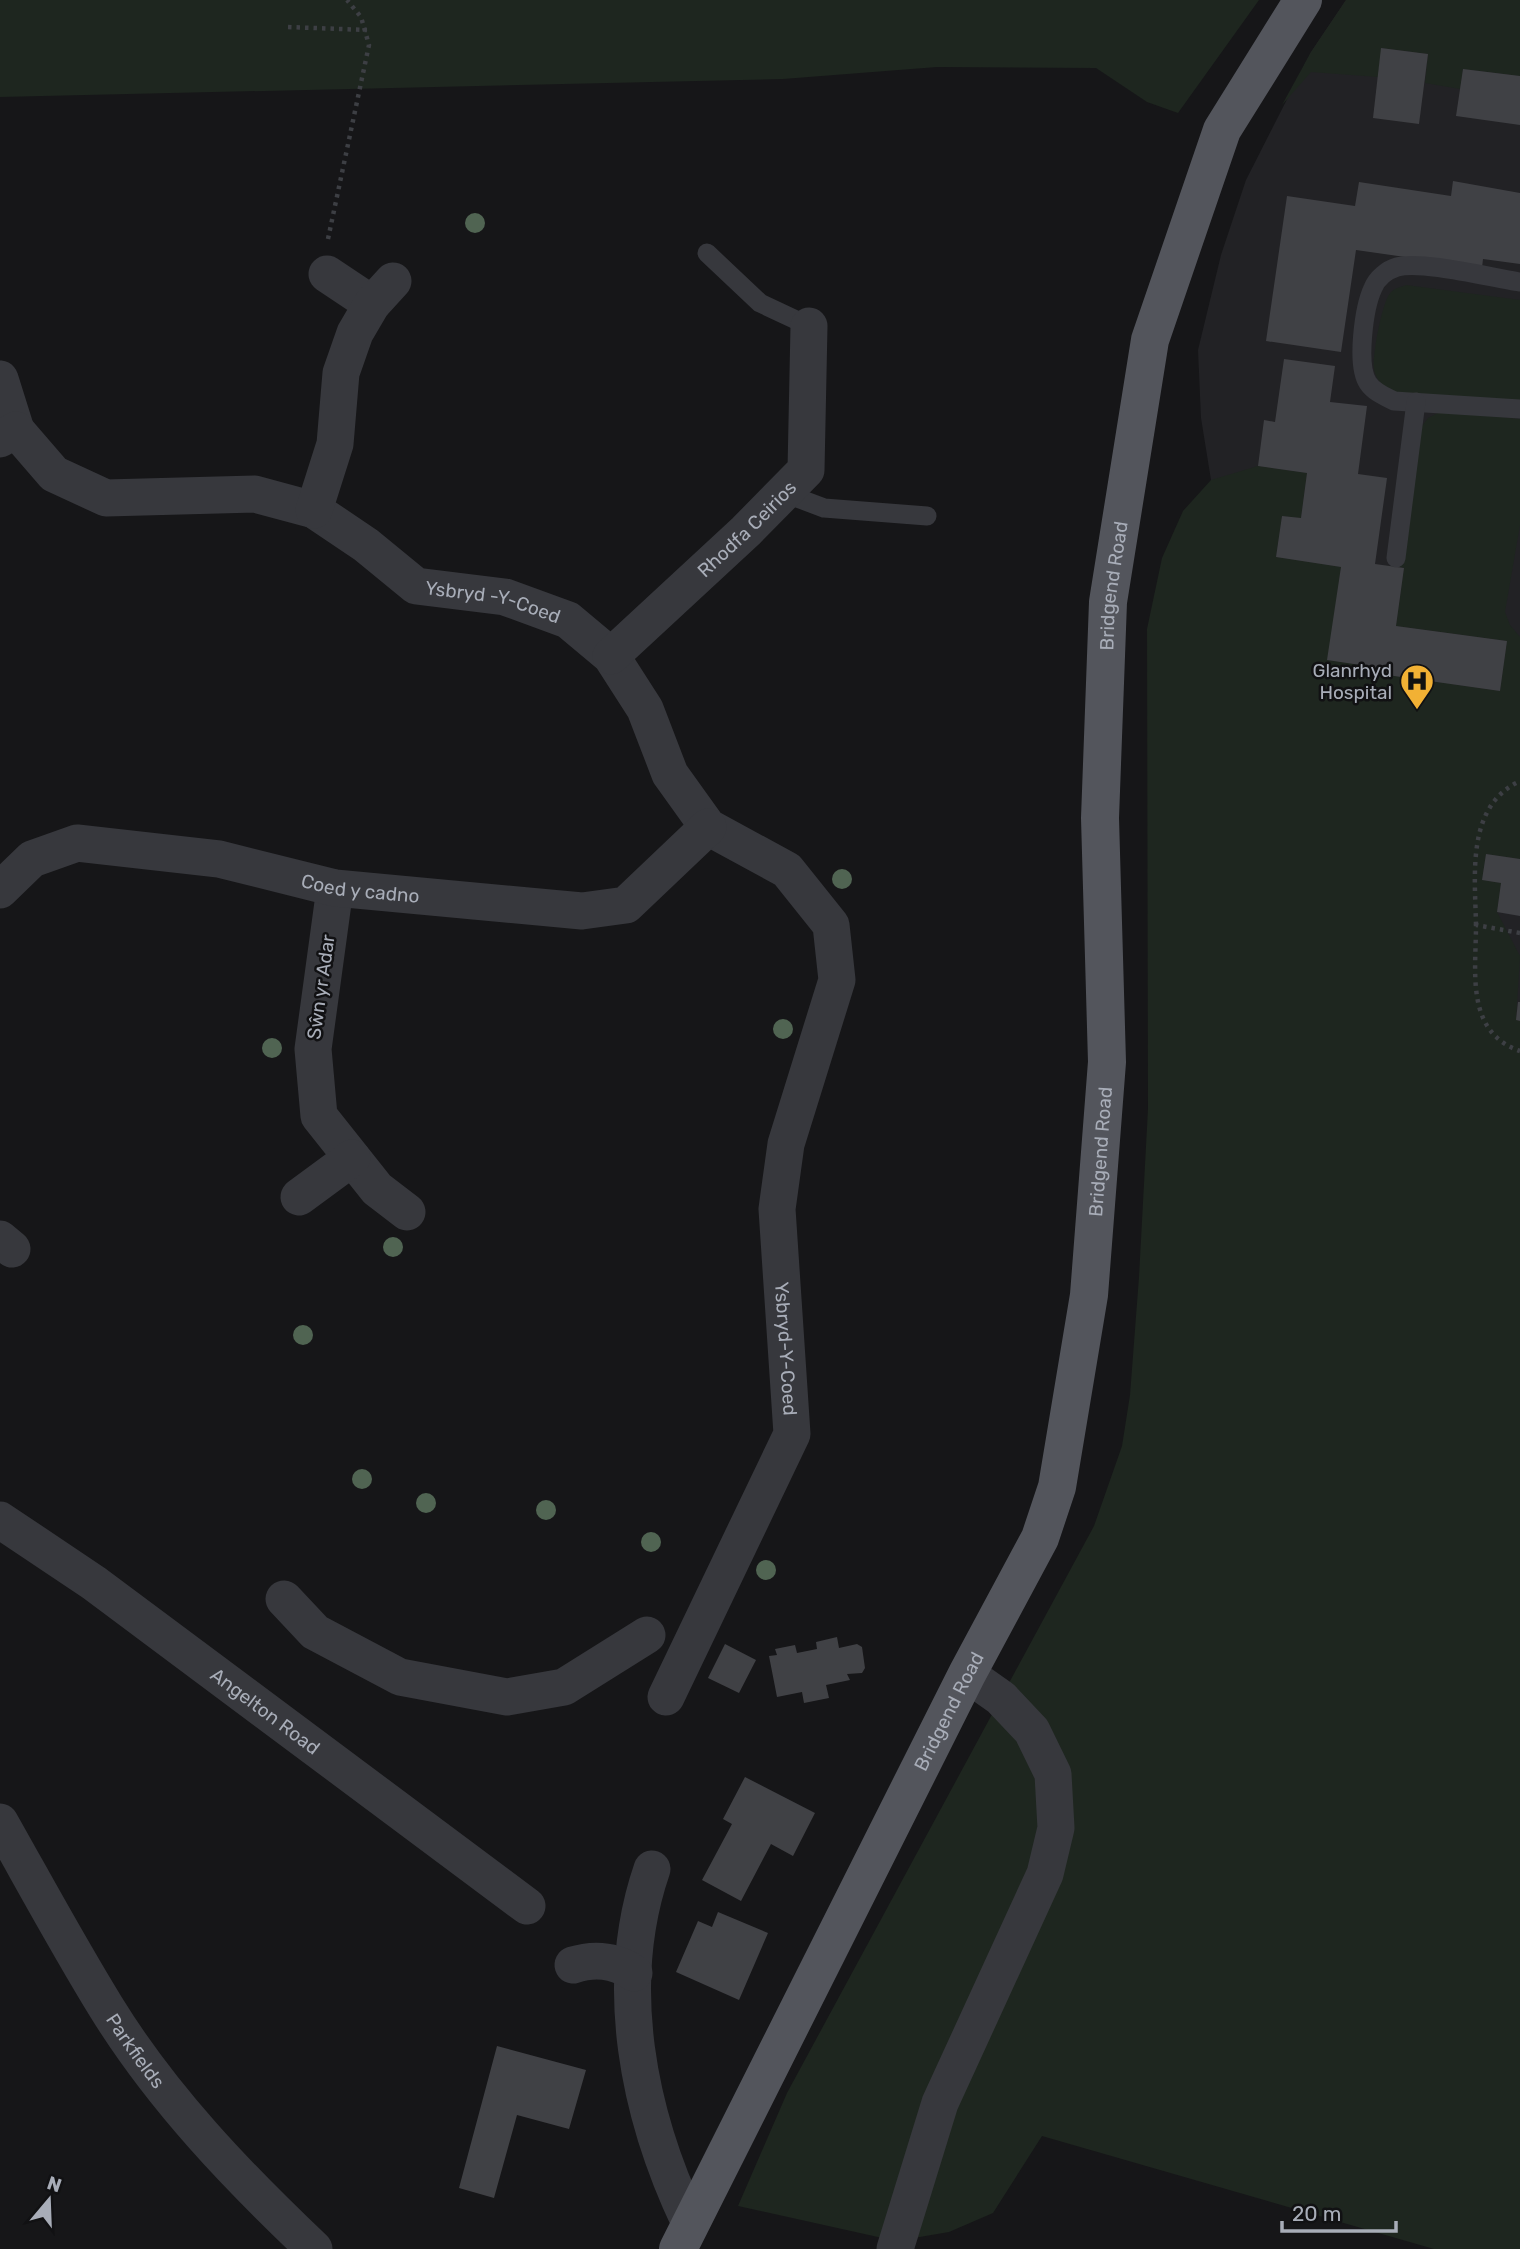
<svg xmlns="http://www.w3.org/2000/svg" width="1520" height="2249" viewBox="0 0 1520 2249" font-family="Rubik,sans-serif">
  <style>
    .built { fill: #222225 }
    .green { fill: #1e261f }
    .building { fill: #404145 }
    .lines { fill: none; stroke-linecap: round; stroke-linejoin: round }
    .path { stroke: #3d3f44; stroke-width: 4.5; stroke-dasharray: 3.5 5; stroke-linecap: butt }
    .lane { stroke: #37383d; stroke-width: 19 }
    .street { stroke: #37383d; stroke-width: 37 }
    .primary { stroke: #53555c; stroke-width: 38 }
    .tree { fill: #506452 }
    .labels { text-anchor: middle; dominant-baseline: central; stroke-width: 5; stroke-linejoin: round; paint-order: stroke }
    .street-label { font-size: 19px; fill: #a8adb8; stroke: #111113 }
    .poi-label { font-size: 19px; fill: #a8adb8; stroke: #111113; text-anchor: end }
  </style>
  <rect width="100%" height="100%" fill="#161618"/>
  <path class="built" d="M1346,0H1520V1462L1417,942L1211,480L1201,418L1198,350L1221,255L1246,180L1311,52Z"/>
  <g class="green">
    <path d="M0,0H1259L1178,113L1147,102L1096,68L937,67L783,79L0,97Z"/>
    <path d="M1346,0H1520V76L1463,69L1460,89L1425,83L1428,54L1382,48L1378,77L1311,72L1282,105L1311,52Z"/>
    <path d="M1406,285L1520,300V403L1396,393C1386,388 1376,382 1374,369C1372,356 1382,301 1391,292C1395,288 1401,287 1406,285Z"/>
    <path d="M1442,411L1520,419V525L1505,612L1510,625L1520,637V859L1486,854L1482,880L1501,883L1497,912L1520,956L1516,1020L1520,1021V2249H1434L1042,2136L993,2213L949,2232L896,2241L738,2206L787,2093L1094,1526L1122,1446L1130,1395L1139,1277L1148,1109L1147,629L1162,558L1183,511L1211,480L1258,466L1307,473L1301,518L1282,516L1276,557L1341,567L1328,660L1367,666V672L1500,691L1507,641L1396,626L1404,568L1400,567L1422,426L1428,418Z"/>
  </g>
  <g class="building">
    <path d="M1381,48L1428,54L1419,124L1373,118Z"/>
    <path d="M1463,69L1520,76V125L1456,116Z"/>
    <path d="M1453,181L1520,193V264L1483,259L1482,268L1356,250L1341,352L1266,341L1287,196L1355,206L1359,182L1451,196Z"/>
    <path d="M1284,359L1335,366L1330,402L1367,406L1358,474L1387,478L1375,564L1404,568L1396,626L1507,641L1500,691L1366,672L1367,666L1327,660L1341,567L1276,557L1282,516L1301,518L1307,473L1258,466L1264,420L1275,422Z"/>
    <path d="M1486,854L1520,859V916L1497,912L1501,883L1482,880Z"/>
    <path d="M1518,1002H1520V1021L1516,1020Z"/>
    <path d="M837,1637L839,1648L857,1644L862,1647L865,1668L862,1673L847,1674L850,1680L826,1685L829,1698L804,1703L802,1692L777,1697L769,1656L777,1655L775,1649L795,1645L797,1653L817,1649L816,1642Z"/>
    <path d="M725,1644L756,1660L739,1693L708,1678Z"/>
    <path d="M745,1777L815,1813L793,1856L771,1844L741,1901L702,1880L732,1824L723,1819Z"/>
    <path d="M718,1912L768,1933L739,2000L676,1972L698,1921L712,1927Z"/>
    <path d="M497,2046L586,2070L569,2129L517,2115L494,2198L459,2188Z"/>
  </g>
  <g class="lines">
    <g class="path">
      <path d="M288,27L367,30"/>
      <path d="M328,239L369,45L361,17L347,0"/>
      <path d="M1476,925C1475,874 1466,806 1520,781"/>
      <path d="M1520,933L1476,925C1476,972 1465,1032 1520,1051"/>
    </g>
    <g class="lane">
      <path d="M707,253L760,303L809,326"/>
      <path d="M1520,282C1492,278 1422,260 1397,267C1387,270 1377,278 1373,288C1364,307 1356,365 1368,383C1374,392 1384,396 1394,401L1520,409"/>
      <path d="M784,493L824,508L927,516"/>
      <path d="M1396,558L1416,402"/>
    </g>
    <g class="street">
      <path d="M327,274L372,304"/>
      <path d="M0,379L16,430"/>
      <path id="s1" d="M0,439L16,430L54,474L106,498L255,494L314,510L366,545L416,586L505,597L568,620L611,656L645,709L670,774L708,827L787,870L831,925L837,980L786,1144L777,1209L792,1434L666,1697"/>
      <path d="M314,510L335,444L341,373L355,333L372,304L393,281"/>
      <path id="s2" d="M611,656L746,531L806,470L809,326"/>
      <path d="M335,888L313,1049L319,1116L377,1189L407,1212"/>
      <path id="s3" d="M0,890L32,859L77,843L219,859L335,888L582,911L626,905L708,827"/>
      <path d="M299,1197L352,1158"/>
      <path d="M0,1239L12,1249"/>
      <path id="s4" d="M0,1520L94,1583L527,1906"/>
      <path d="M284,1599L315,1632L400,1677L507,1697L564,1687L647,1635"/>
      <path id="s5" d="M0,1822C35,1884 69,1947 106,2007C162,2098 237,2176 314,2249"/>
      <path d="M652,1869C612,1985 638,2114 690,2223"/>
      <path d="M573,1965C595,1958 614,1960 634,1973"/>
      <path d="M895,2249L940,2103L1045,1874L1056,1828L1053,1774L1032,1731L1001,1698L967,1674"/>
    </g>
    <path class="primary" id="s6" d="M678,2249L967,1674L1040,1538L1057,1487L1089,1295L1107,1062L1100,818L1108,602L1150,340L1222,130L1303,0"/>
  </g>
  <g class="tree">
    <circle cx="475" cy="223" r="10"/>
    <circle cx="842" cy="879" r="10"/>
    <circle cx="783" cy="1029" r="10"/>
    <circle cx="272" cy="1048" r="10"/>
    <circle cx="393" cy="1247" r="10"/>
    <circle cx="303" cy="1335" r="10"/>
    <circle cx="362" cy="1479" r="10"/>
    <circle cx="426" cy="1503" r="10"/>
    <circle cx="546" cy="1510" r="10"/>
    <circle cx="651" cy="1542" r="10"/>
    <circle cx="766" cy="1570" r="10"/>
  </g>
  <defs>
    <g id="hospital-pin" transform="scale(1.75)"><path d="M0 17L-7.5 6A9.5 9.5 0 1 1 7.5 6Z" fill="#f2b134" stroke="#111113"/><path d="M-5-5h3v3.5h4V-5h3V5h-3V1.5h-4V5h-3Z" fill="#111"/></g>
  </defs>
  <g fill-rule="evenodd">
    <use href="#hospital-pin" x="1417" y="681"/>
  </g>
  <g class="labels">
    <g class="street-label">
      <text stroke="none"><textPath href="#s2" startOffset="186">Rhodfa Ceirios</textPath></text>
      <text stroke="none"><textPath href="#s6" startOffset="1757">Bridgend Road</textPath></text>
      <text stroke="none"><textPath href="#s1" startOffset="550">Ysbryd -Y-Coed</textPath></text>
      <text stroke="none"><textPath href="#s3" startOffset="380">Coed y cadno</textPath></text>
      <text transform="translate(321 987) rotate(-82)">Sŵn yr Adar</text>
      <text stroke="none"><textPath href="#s6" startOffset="1190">Bridgend Road</textPath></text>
      <text stroke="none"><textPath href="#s1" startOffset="1475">Ysbryd-Y-Coed</textPath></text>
      <text stroke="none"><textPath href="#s4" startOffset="327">Angelton Road</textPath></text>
      <text stroke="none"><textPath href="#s6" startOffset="602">Bridgend Road</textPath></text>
      <text stroke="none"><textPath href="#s5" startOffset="266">Parkfields</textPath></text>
    </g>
    <g class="poi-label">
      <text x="1392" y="670">Glanrhyd<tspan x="1392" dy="22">Hospital</tspan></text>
    </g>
  </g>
  <g transform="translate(49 2200) rotate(19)" stroke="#111113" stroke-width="5" paint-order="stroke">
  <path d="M0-5L12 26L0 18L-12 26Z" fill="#a8adb8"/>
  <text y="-10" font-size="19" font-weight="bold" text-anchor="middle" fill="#a8adb8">N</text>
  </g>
  <path d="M1282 2221v10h114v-10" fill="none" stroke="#a8adb8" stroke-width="3.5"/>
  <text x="1292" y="2221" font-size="21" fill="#a8adb8" stroke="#111113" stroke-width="5" paint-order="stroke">20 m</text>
</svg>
